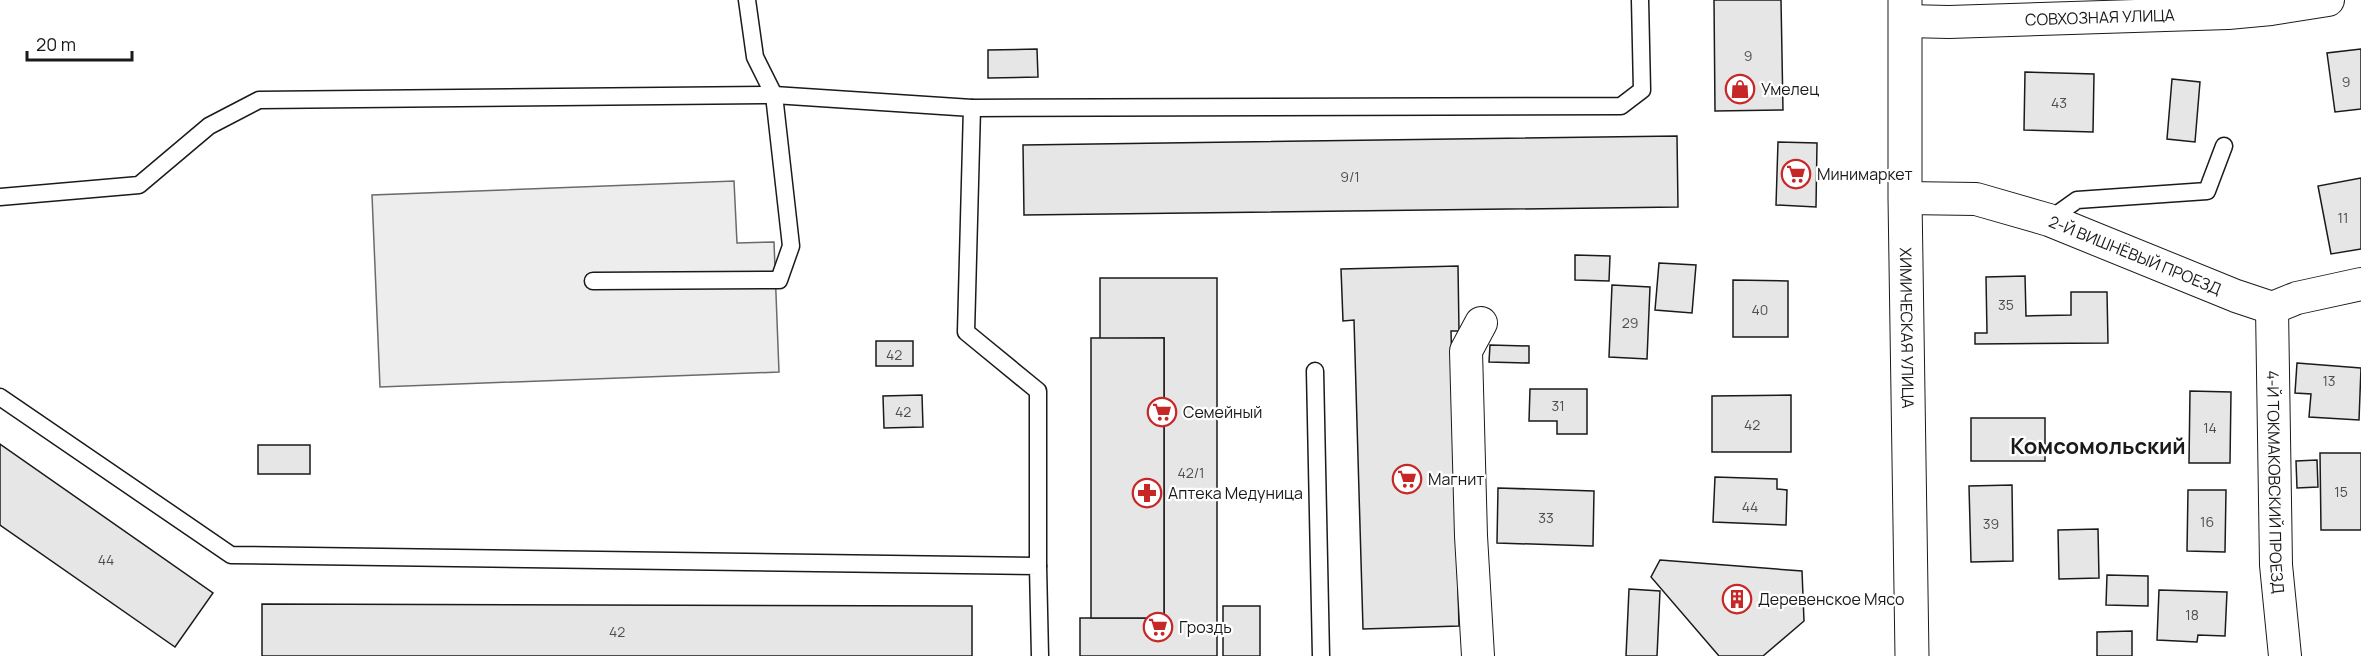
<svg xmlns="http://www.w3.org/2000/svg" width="2361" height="656" viewBox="0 0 2361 656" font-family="Manrope,sans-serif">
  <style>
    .parking { fill: #ededed; stroke: #6a6a6a; stroke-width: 1.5 }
    .building { fill: #e6e6e6; stroke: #1a1a1a; stroke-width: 1.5 }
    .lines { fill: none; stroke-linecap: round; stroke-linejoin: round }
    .lane-casing { stroke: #1a1a1a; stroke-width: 19 }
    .street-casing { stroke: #1a1a1a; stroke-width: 34 }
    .secondary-casing { stroke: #1a1a1a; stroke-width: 35 }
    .lane { stroke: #fff; stroke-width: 16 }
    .street { stroke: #fff; stroke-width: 32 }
    .secondary { stroke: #fff; stroke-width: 33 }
    .labels { text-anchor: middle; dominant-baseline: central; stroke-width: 4.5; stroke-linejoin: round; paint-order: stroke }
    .number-label { font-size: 14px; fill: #4d4d4d }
    .street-label { font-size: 16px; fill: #1a1a1a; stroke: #fff }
    .poi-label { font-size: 16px; fill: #1a1a1a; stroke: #fff; text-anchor: start }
    .district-label { font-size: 22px; font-weight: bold; fill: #1a1a1a; stroke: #fff }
  </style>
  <rect width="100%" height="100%" fill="#fff"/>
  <path class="parking" d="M734,181L737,243L774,242L779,372L380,387L372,195Z"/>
  <g class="building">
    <path d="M1714,0H1781L1783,110L1715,111Z"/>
    <path d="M1037,49L1038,77L988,78V50Z"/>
    <path d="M2361,49V109L2335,112L2327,53Z"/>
    <path d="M2025,72L2094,74L2093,132L2024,130Z"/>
    <path d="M2172,79L2200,82L2195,142L2167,139Z"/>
    <path d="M1677,136L1678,207L1024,215L1023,145Z"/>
    <path d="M1778,142L1817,143L1816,207L1776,205Z"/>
    <path d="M2361,178V249L2331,254L2318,186Z"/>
    <path d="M1575,255L1610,256L1609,281L1575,280Z"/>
    <path d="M1659,263L1696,265L1692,313L1655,310Z"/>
    <path d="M1458,266L1459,331H1451L1459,626L1363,629L1354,320L1343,321L1341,269Z"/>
    <path d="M2025,276L2026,316L2071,315V292H2107L2108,343L1975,344V333H1987L1986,277Z"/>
    <path d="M1100,278H1217V656H1080V618H1164V338L1100,339Z"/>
    <path d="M1733,280L1788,281V337H1733Z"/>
    <path d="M1612,285L1650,287L1647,359L1609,357Z"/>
    <rect x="1091" y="338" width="73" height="280"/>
    <rect x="876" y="341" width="37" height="25"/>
    <path d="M1490,345L1529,346V363L1489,362Z"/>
    <path d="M2297,363L2361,368L2359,420L2309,417L2311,394L2295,393Z"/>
    <path d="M1530,389H1587V434H1557V421H1529Z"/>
    <path d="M2190,391L2231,392L2230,463H2189Z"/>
    <path d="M922,395L923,427L884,428L883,396Z"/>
    <path d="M1791,395V452H1712V396Z"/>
    <rect x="1971" y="418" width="74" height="43"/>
    <path d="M0,444L213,593L175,647L0,525Z"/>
    <rect x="258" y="445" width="52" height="29"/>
    <path d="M2320,453H2361V530H2321Z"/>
    <path d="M2317,460L2318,487L2297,488L2296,461Z"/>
    <path d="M1715,477L1777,479V489L1787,490L1786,525L1713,522Z"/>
    <path d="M2012,485L2013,561L1971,562L1969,486Z"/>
    <path d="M1498,488L1594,491L1593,546L1497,543Z"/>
    <path d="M2188,490H2226L2225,552L2187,551Z"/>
    <path d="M2098,529L2099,578L2059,579L2058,530Z"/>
    <path d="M1660,560L1802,571L1804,621L1763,656H1719L1651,577Z"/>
    <path d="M2107,575L2148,576V606L2106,605Z"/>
    <path d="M1629,589L1660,591L1657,656H1626Z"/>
    <path d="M2159,590L2227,592L2225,636L2198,635L2197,642L2157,640Z"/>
    <path d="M262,604L972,606V656H262Z"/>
    <rect x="1223" y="606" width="37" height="50"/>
    <path d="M2132,631V656H2097V632Z"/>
  </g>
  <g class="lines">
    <g class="lane-casing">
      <g id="lane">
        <path d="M972,108L1621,106L1642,90L1640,0"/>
        <path d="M0,197L139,185L209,126L259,100L774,95L972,108L966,332L1038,391V566"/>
        <path d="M2049,220L2077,200L2207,191L2224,146"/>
        <path d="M593,281L779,280L791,246L774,95L755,57L747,0"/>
        <path d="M1315,371L1321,656"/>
        <path d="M0,397L231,555L1038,566L1040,656"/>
      </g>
    </g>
    <g class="street-casing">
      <g id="street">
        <path id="s1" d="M1906,21L1949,22L2228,13L2271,9L2328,0"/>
        <path id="s2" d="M1905,198L1976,199L2049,220L2236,296L2272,308L2297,298L2361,284"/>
        <path id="s3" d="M2272,308L2276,565L2285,656"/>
        <path d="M1478,656L1471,536L1466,351L1481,323"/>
      </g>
    </g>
    <g class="secondary-casing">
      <g id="secondary">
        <path id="s4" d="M1905,0V198L1912,656"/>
      </g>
    </g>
    <use href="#lane" class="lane"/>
    <use href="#street" class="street"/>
    <use href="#secondary" class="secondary"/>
  </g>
  <defs>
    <g id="shop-ring" transform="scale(1.5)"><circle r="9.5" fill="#fff" stroke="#c62828" stroke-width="1.5"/><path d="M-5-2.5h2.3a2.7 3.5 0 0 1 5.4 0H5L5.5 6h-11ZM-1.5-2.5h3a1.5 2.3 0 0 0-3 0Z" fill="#c62828"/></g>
    <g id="supermarket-ring" transform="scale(1.5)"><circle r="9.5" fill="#fff" stroke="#c62828" stroke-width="1.5"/><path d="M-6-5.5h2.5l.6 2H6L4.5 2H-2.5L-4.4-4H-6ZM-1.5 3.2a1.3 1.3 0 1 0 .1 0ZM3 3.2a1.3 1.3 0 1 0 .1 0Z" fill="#c62828"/></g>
    <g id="pharmacy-ring" transform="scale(1.5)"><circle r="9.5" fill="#fff" stroke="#c62828" stroke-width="1.5"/><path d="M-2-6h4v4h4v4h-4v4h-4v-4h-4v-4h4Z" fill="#c62828"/></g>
    <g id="building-ring" transform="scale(1.5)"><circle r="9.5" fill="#fff" stroke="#c62828" stroke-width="1.5"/><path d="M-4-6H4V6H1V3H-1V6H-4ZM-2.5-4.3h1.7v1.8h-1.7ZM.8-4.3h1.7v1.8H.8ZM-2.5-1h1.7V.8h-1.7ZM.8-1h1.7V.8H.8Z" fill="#c62828"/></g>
  </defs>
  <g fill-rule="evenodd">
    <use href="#shop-ring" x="1740" y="89"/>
    <use href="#supermarket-ring" x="1796" y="174"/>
    <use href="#supermarket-ring" x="1162" y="412"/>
    <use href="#supermarket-ring" x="1407" y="479"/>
    <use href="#pharmacy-ring" x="1147" y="493"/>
    <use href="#building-ring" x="1737" y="599"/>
    <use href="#supermarket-ring" x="1158" y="627"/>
  </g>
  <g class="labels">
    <g class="number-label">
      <text x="1748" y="55">9</text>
      <text x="2346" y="81">9</text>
      <text x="2059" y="102">43</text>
      <text x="1350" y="176">9/1</text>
      <text x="2343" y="217">11</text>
      <text x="2006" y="304">35</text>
      <text x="1760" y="309">40</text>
      <text x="1630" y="322">29</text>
      <text x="894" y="354">42</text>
      <text x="2329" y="380">13</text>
      <text x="1558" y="405">31</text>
      <text x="903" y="411">42</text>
      <text x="1752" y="424">42</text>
      <text x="2210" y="427">14</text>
      <text x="1191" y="472">42/1</text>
      <text x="2341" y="491">15</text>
      <text x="1750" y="506">44</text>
      <text x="1546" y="517">33</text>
      <text x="2207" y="521">16</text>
      <text x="1991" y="523">39</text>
      <text x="106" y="559">44</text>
      <text x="2192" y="614">18</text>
      <text x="617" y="631">42</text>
    </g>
    <g class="street-label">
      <text stroke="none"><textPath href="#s1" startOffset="194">СОВХОЗНАЯ УЛИЦА</textPath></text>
      <text stroke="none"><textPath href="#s2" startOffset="240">2-Й ВИШНЁВЫЙ ПРОЕЗД</textPath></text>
      <text stroke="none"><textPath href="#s4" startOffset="328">ХИМИЧЕСКАЯ УЛИЦА</textPath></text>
      <text stroke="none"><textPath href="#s3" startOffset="174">4-Й ТОКМАКОВСКИЙ ПРОЕЗД</textPath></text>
    </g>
    <g class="poi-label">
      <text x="1761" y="89">Умелец</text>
      <text x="1817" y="174">Минимаркет</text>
      <text x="1183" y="412">Семейный</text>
      <text x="1428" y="479">Магнит</text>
      <text x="1168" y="493">Аптека Медуница</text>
      <text x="1758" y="599">Деревенское Мясо</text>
      <text x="1179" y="627">Гроздь</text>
    </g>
    <g class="district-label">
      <text x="2098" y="446">Комсомольский</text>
    </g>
  </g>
  <path d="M27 51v9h105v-9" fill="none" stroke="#1a1a1a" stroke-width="3"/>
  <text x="36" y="51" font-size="18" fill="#1a1a1a" stroke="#ffffff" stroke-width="4.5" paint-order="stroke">20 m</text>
</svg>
